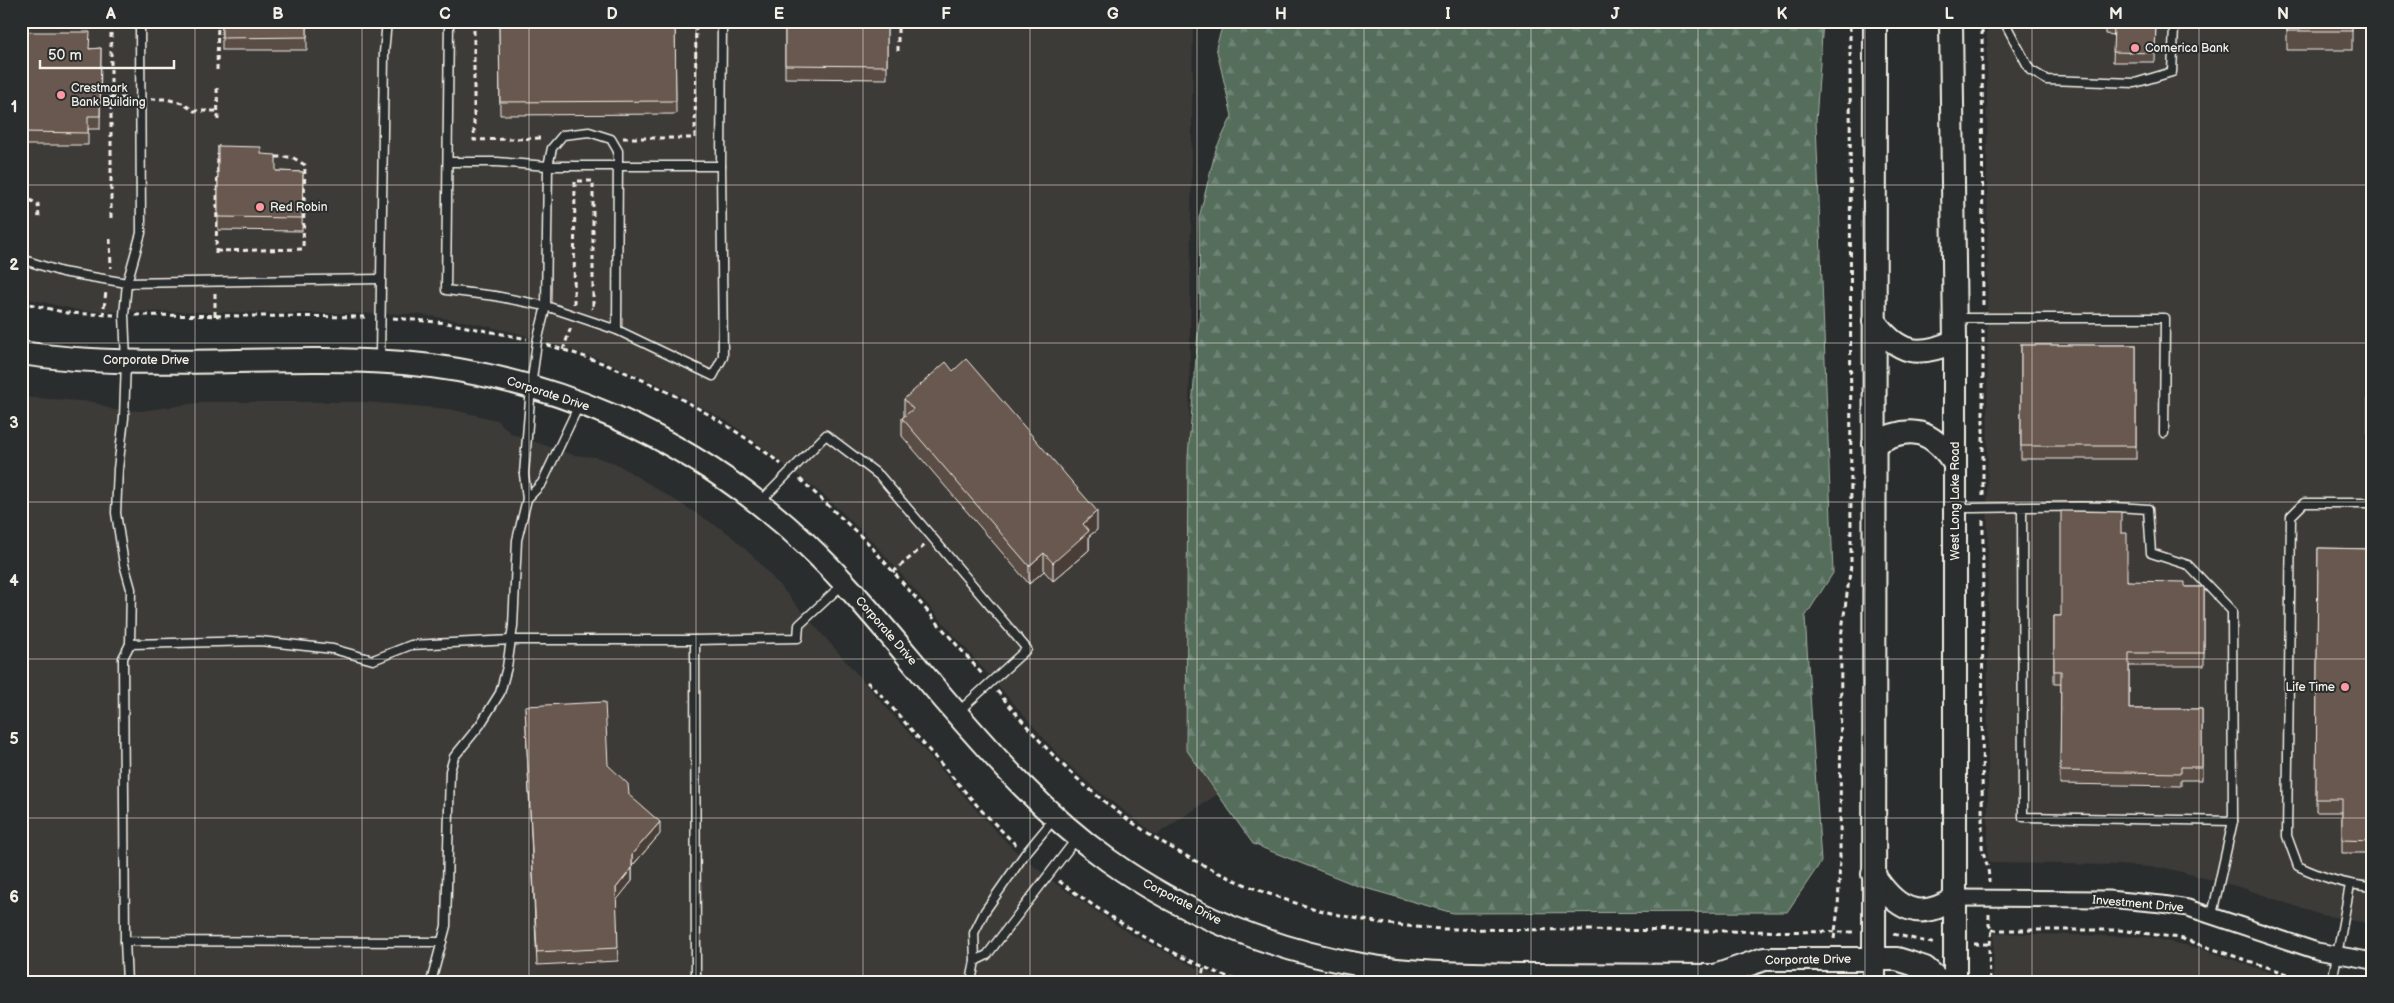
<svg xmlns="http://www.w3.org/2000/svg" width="2394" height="1003" viewBox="0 0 2394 1003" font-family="'Balsamiq Sans',sans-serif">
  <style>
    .built { fill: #3d3a38 }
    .forest { fill: url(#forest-firs); stroke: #a4b0a2 }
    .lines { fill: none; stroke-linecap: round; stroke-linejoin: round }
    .lane-casing { stroke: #f4f1e8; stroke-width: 11 }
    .street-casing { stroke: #f4f1e8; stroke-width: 19 }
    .secondary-casing { stroke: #f4f1e8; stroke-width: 26 }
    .path { stroke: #f4f1e8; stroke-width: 3; stroke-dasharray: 5 4; stroke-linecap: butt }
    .lane { stroke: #2a2d2e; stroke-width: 8 }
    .street { stroke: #2a2d2e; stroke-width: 15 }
    .secondary { stroke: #2a2d2e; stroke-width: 22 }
    .wall { fill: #5a4d45; stroke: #f4f1e8 }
    .shaded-wall { fill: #4a3e38; stroke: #f4f1e8 }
    .building { fill: #695950; stroke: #f4f1e8 }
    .grid { fill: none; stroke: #f4f1e8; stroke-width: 1; stroke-opacity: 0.55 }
    .poi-dot { fill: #ff9aa2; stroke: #2a2d2e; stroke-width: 2 }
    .labels { text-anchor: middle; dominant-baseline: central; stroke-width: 4; stroke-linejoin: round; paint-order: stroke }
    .poi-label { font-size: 12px; fill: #f4f1e8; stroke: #2a2d2e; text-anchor: start }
    .street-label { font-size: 12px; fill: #f4f1e8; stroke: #2a2d2e }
    .neatline { fill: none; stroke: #f4f1e8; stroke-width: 2 }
    .grid-label { font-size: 16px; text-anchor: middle; font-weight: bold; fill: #f4f1e8 }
  </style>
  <defs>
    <pattern id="forest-firs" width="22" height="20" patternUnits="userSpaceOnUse" patternTransform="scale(1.25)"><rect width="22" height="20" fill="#546e5c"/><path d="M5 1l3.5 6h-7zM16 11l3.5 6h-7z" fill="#6d8373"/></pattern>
  </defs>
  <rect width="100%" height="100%" fill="#2a2d2e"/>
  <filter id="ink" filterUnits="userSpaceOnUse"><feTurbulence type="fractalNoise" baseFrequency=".02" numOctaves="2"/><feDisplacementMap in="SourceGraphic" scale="10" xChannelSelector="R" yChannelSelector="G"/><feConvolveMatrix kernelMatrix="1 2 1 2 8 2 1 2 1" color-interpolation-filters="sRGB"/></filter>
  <g filter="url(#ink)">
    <g class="built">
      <path d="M21,21H1193L1186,748L1218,794L1156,835L1094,788L1061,758L873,542L826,497L732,424L662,386L597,358L517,333L468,322L417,314L82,311L21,297Z"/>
      <path d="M1987,21H2373V924L2321,915L2243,888L2166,868L2117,865L1991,863L1988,858Z"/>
      <path d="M21,397L94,402L113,410L142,411L204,402H366L449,409L497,420L512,434L573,455L595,457L615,463L728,533L757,560L979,813L1013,849L1055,883L1130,934L1197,968L1232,982H21Z"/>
      <path d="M1994,933L2148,937L2202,949L2298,982H1993Z"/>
    </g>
    <path class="forest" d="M1224,21H1823L1816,121L1833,573L1805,617L1821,862L1787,912L1453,913L1358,886L1253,844L1186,749L1188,457L1200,308L1199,218L1216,149L1232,116L1216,47Z"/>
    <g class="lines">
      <g class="lane-casing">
        <g id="lane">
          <path d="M140,21L141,233L127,283L124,315L126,361L124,418L118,469L116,513L124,564L131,589L130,644L260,641L333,649L373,660L411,645L512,640H695"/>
          <path d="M2004,21L2030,70L2047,80L2135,83L2172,72L2174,28"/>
          <path d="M589,132L611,139L618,151L617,330L546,306L548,166L552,148L563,135Z"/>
          <path d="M448,162H497L548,166H721L722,21"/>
          <path d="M21,259L62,272L127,283L380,279"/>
          <path d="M2373,314V453"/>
          <path d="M1957,318H2165L2164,433"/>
          <path d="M617,330L713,376L723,357L721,166"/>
          <path d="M380,360L384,53L387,21"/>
          <path d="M527,499L542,483L579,405"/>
          <path d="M760,502L826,435L880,476L1027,649L958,712"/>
          <path d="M2373,503H2304L2291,516L2287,836L2298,866C2323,878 2345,885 2373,887"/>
          <path d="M1957,508C2020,508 2085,504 2148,509L2151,553L2188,565L2232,611L2233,821L2023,817L2022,507"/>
          <path d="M130,644L123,658L125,941L442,942"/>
          <path d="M21,879V929"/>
          <path d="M2212,915L2233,821"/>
          <path d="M125,941L127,982"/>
          <path d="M975,961L987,955L1077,838"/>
          <path d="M431,982L446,926L450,771L454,757L480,725L500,693L507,667L513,626L517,540L527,499L524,474L531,387L537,342L546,306L495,296L446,290L449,21"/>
          <path d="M696,982L695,640L798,638L799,625L843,584"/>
          <path d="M971,982L975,961L974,933L985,911L1025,854L1054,819"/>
          <path d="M2332,982L2350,885"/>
        </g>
      </g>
      <g class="street-casing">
        <path id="street" d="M1955,898L2108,899L2162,904L2188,908L2317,951L2373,961"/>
      </g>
      <g class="secondary-casing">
        <g id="secondary">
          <path d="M1951,21L1955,341V982"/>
          <path d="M1874,321C1898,354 1918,358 1955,341"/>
          <path d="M21,353C147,372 276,353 403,363C475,369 548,388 615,417C684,448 750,491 805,543C856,591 899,647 945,700C995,758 1045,815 1108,860C1182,913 1272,950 1362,965C1418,975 1476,974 1533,975C1594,975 1654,976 1715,976L1731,982"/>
          <path d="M1874,444C1911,423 1932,430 1955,464"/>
          <path d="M1873,874C1895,908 1918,923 1955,898"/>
          <path d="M1715,976L1764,959H1897L1910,963L1925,968L1941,982"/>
          <path d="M1874,982L1875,21"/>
        </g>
      </g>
      <g class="path">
        <path d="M474,21V140L544,138"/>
        <path d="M1982,21L1983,307"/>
        <path d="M898,51V21"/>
        <path d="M217,70L218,21"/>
        <path d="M217,88L218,120"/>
        <path d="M111,98H129"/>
        <path d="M151,99H166L182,103L194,111H218"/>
        <path d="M623,138H695L696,21"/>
        <path d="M21,196L38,204L39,219"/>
        <path d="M111,218V21"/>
        <path d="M110,239L111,268"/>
        <path d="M216,251L303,249L305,165L292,157H274"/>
        <path d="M216,254L218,154"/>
        <path d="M21,302L67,313L114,315"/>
        <path d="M574,304L575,181H593V309L591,308"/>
        <path d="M135,315L369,317"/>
        <path d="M103,316L106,291"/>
        <path d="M215,316V292"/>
        <path d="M393,318L447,323L527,339"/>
        <path d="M547,345C630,368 714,411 781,464"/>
        <path d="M563,350L571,327"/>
        <path d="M800,479L868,543L983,675"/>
        <path d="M1983,496V330"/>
        <path d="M1983,520L1982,847C1985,861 1989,866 1989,882"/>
        <path d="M893,572L925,545"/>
        <path d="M867,682L881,695L982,811L1017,846"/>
        <path d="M997,691C1020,718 1042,745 1068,770C1146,844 1249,897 1354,918C1383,924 1412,927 1441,929L1854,932"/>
        <path d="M1059,881C1114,922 1176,958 1241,982"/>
        <path d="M1989,914V925L1992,930L1989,950L1990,982"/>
        <path d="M1992,930H2119L2180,938L2312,982"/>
        <path d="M1893,934L1936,944"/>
        <path d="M1834,939L1838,909L1840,859L1841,637L1851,565L1850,21"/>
        <path d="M1974,944H1989"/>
        <path d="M1201,982L1204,966"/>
      </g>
      <use href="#lane" class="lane"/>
      <use href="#street" class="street"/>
      <use href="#secondary" class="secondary"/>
    </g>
    <g class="wall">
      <rect x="222" y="21" width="85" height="29"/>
      <path d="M499,21H675L676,114L500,115Z"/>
      <path d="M785,21H887V79L785,78Z"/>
      <path d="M2105,21H2156L2155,62H2113L2114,35L2105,34Z"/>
      <rect x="2287" y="21" width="65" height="29"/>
      <path d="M21,32L90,49L101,48L100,129H88V145H21Z"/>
      <path d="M218,146L261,154L276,171L303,172L302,231L218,230Z"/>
      <rect x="2021" y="345" width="115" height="114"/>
      <path d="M904,399L1097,530L1089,536V550L1053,581L1044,571L1029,584L902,436V418L904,416Z"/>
      <path d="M2121,533L2127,581L2185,587H2204V666H2129V709H2202V780H2181V786L2060,784L2061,684H2054V616H2061Z"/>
      <path d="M2318,548L2373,549V853H2342V812H2316Z"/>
      <path d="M525,706L608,765L629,795L660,834L632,866V881L616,900L618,961L537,965Z"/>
    </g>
    <g class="shaded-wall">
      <path d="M1097,511V530L1089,536V550L1053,581V563L1083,524Z"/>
      <path d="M1044,553V571L1029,584V566Z"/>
      <path d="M660,822V834L632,866V854Z"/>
      <path d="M632,868V881L616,901V888Z"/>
    </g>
    <g class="building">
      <path d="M222,21H307V37L222,38Z"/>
      <path d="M499,21H675L676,101L500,102Z"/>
      <path d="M785,21H887V66L785,65Z"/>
      <path d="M2105,21H2156L2155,53L2113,52L2114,25H2105Z"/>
      <rect x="2287" y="21" width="65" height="10"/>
      <path d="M21,32H90L89,49L101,48L100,116H88V133L21,132Z"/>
      <path d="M218,146L261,147V154L276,155V171L303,172L302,218L218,217Z"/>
      <rect x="2021" y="345" width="115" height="101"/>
      <path d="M966,359L1097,511L1083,524L1089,531L1053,563L1044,553L1029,566L902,418L913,409L904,399L946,362L953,371Z"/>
      <path d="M2061,511L2121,512V533H2127V581L2185,582V587H2204V653H2129V709H2202V767H2181V773L2060,771L2061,671H2054V616H2061Z"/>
      <path d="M2318,548L2373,549V841L2342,840V799H2316Z"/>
      <path d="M605,702L608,765L628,784L629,795L660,822L632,854V868L616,888L618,948L537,952L525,706Z"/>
    </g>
  </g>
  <path class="grid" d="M195,21V982M362,21V982M529,21V982M696,21V982M863,21V982M1030,21V982M1197,21V982M1364,21V982M1531,21V982M1698,21V982M1865,21V982M2032,21V982M2199,21V982M21,185H2373M21,343H2373M21,502H2373M21,659H2373M21,818H2373"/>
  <g class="poi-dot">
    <circle cx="2135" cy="48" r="5"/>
    <circle cx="61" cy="95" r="5"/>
    <circle cx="260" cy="207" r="5"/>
    <circle cx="2345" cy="687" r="5"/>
  </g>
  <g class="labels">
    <g class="poi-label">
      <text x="2145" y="48">Comerica Bank</text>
      <text x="71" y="88">Crestmark<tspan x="71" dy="14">Bank Building</tspan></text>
      <text x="270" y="207">Red Robin</text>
      <text x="2335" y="687" text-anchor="end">Life Time</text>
    </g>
    <g class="street-label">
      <text x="146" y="360">Corporate Drive</text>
      <text transform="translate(548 394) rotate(18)">Corporate Drive</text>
      <text transform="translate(1955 501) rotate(-90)">West Long Lake Road</text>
      <text transform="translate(886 631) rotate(49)">Corporate Drive</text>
      <text transform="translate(1182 902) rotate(27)">Corporate Drive</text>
      <text transform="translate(2138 904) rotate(5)">Investment Drive</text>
      <text transform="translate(1808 960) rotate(-1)">Corporate Drive</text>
    </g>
  </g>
  <rect width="2394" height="1003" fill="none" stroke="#2a2d2e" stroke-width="55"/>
  <path d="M40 60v8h134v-8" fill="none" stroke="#f4f1e8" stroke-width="2.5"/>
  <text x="48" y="60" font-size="15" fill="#f4f1e8" stroke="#2a2d2e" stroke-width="4" paint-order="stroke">50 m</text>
  <rect x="28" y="28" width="2338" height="948" class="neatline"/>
  <g class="grid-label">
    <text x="111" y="19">A</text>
    <text x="278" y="19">B</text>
    <text x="445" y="19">C</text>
    <text x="612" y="19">D</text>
    <text x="779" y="19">E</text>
    <text x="946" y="19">F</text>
    <text x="1113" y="19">G</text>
    <text x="1281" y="19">H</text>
    <text x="1448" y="19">I</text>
    <text x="1615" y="19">J</text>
    <text x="1782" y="19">K</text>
    <text x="1949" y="19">L</text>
    <text x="2116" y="19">M</text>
    <text x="2283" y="19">N</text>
    <text x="14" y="112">1</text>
    <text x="14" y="270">2</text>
    <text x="14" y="428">3</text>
    <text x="14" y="586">4</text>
    <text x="14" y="744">5</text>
    <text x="14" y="902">6</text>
  </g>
</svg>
